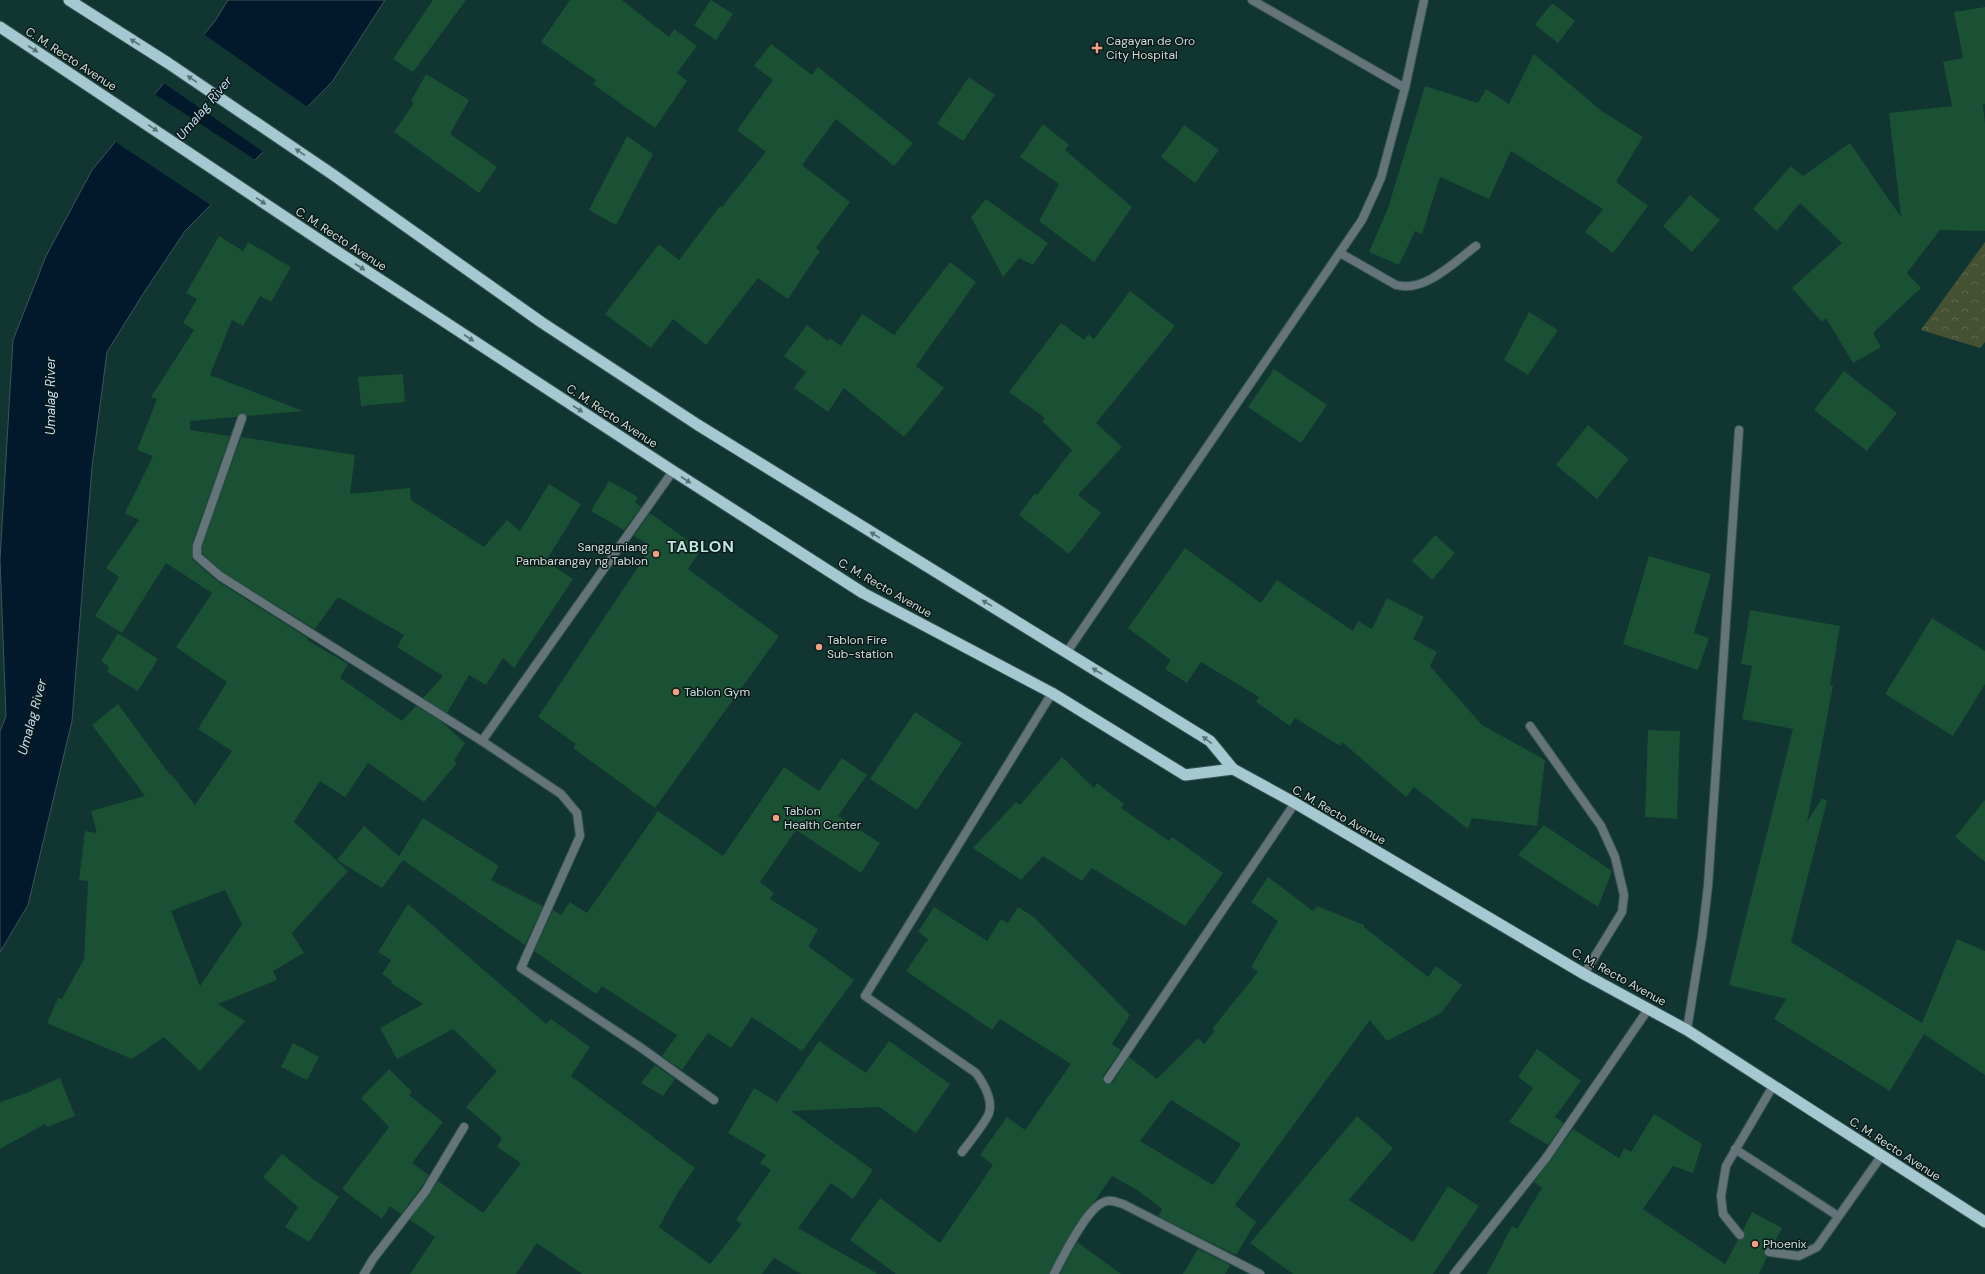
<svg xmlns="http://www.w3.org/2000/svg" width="1985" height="1274" viewBox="0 0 1985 1274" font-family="'DM Sans',sans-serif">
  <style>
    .forest { fill: url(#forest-crowns) }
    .water { fill: #01192a; stroke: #3e545f }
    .pier { fill: #113531 }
    .building { fill: #1a5033; fill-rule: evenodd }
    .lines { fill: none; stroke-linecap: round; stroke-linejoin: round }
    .service-casing { stroke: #335450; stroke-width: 10 }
    .minor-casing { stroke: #335450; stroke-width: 10 }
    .trunk-casing { stroke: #335450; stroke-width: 13 }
    .service { stroke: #657478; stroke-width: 8 }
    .minor { stroke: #657478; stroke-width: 8 }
    .trunk { stroke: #a6c8d0; stroke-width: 11 }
    .oneway { fill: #587174 }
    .poi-dot { fill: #f2a081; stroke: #0b1a18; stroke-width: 1.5 }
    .labels { text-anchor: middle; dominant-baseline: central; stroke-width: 3; stroke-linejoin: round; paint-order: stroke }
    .poi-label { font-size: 12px; fill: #ccdfdb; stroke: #0b1a18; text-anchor: start }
    .street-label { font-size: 12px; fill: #ccdfdb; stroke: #0b1a18 }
    .water-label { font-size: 13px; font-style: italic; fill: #c3def5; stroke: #0b1a18 }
    .district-label { font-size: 16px; font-weight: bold; letter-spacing: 1px; fill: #bde4de; stroke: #0b1a18 }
  </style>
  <defs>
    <pattern id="forest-crowns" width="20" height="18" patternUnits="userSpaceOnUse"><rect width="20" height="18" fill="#445132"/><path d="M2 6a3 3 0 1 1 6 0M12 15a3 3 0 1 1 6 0" fill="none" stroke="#5e6a4f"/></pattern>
  </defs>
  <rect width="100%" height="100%" fill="#113531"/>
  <path class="forest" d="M1985,242V342L1980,348L1921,330Z"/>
  <path class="water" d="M228,0H385L332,82L185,231L143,294L107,352L92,467L72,721L28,905L0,952V731L6,716L0,560L13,340L46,256L92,170L215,21Z"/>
  <g class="pier">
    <path d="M202,33L309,108L265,153L162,82Z"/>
    <path d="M153,93L257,161L212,206L114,141Z"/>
  </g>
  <g class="building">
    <path d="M433,0H466L413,72L393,59Z"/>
    <path d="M570,0H622L669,37L674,29L697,46L677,73L687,81L655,128L593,84L596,80L541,42Z"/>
    <path d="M711,0L733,14L716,40L694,25Z"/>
    <path d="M1552,3L1575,21L1558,43L1535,25Z"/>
    <path d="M1985,7V104H1983L1985,124V231L1940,230L1907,273L1921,288L1873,333L1881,347L1853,363L1826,318L1822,322L1792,288L1842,243L1800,203L1777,231L1753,209L1791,166L1803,176L1850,143L1901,217L1889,113L1952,106L1943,62L1963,58L1954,12Z"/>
    <path d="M771,44L812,75L818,67L913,143L894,166L836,119L802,165L850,202L816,248L820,251L788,299L758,278L706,345L673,319L651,348L605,314L659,244L679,260L720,206L722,207L766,152L737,130L773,80L754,66Z"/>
    <path d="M1534,54L1603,112L1643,137L1616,182L1648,206L1613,253L1585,232L1603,209L1511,151L1489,199L1440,177L1422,234L1415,231L1399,265L1369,252L1388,208L1425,86L1478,103L1486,89L1509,104Z"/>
    <path d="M426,74L469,100L450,134L497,167L479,193L394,132L414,103L411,101Z"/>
    <path d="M969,77L995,95L963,141L937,124Z"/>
    <path d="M1043,124L1069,145L1065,150L1132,207L1094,262L1039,221L1059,184L1020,157Z"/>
    <path d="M1184,125L1219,150L1195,183L1161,157Z"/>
    <path d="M627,136L653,154L616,225L589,210Z"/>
    <path d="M1690,195L1720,220L1692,252L1663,226Z"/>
    <path d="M986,199L1048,243L1033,265L1019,258L1003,277L971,217Z"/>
    <path d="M219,236L243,251L248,242L291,267L271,302L260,296L243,326L232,320L210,375L303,411L247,416L241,413L236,417L190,421V430L230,436L192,544V559L217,581L308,638L307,640L348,664L340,678L402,721L416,706L442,722L465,743L454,761L457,763L424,802L368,763L345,797L320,781L294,822L348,871L292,933L304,953L273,971L277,980L218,1004L245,1021L200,1071L164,1037L132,1059L47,1023L58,998L62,999L84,959L88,881L79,880L85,831L97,833L91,811L145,796L92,725L118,704L170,775L171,774L195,805L232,751L198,729L227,682L176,647L212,593L166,563L122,633L95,616L119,577L106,568L139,520L125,513L153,456L137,450L157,399L151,397L194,330L183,323L197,299L186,293ZM225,890L242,924L200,986L171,911Z"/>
    <path d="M950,262L976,282L916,366L944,388L904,437L844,388L828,412L794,388L806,372L784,356L807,325L828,341L830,338L841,346L862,314L894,335Z"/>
    <path d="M1130,291L1175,326L1096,423L1122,447L1078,495L1101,513L1069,554L1019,515L1035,493L1037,495L1072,450L1042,421L1045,418L1009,392L1061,323L1084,340L1088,334L1094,339Z"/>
    <path d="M1529,312L1558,330L1528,375L1504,360Z"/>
    <path d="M1274,369L1327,405L1301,443L1248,407Z"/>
    <path d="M1844,371L1897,413L1867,451L1814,410Z"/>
    <path d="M403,374L405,402L361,406L358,377Z"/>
    <path d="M1588,425L1629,459L1597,499L1556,465Z"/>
    <path d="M241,437L355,455L350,494L410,488L411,500L484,547L507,520L520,531L549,484L581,504L546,561L573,579L514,668L503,658L486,685L469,675L447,713L423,698L443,676L397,647L404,635L338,597L315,629L223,572L202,553V547Z"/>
    <path d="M609,481L638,497L635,502L641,507L624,530L591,511Z"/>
    <path d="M650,513L701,550L688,569L779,636L655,808L573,748L576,744L538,717L646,555L643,553L649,545L634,536Z"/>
    <path d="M1435,535L1455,553L1432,580L1412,561Z"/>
    <path d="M1185,548L1261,603L1277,580L1353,631L1358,621L1372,629L1387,598L1424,617L1413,639L1437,652L1430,666L1482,725L1545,760L1537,826L1472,818L1468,829L1414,787L1406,797L1342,742L1340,746L1295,718L1290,726L1256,702L1259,697L1201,662L1187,683L1165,669L1171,660L1128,628Z"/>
    <path d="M1649,556L1711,574L1694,633L1709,638L1698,670L1623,644Z"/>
    <path d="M1750,610L1840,626L1830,685L1833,686L1807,822L1822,798L1827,801L1791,942L1922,1023L1957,939L1985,951V1075L1924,1034L1890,1091L1774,1019L1786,999L1729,985L1793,729L1742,719L1752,666L1741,664Z"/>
    <path d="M1932,618L1985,651V684L1953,736L1885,694Z"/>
    <path d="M118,633L158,659L138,691L107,672L109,667L101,661Z"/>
    <path d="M915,712L962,743L917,810L870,779Z"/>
    <path d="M1648,730L1680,731L1677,819L1645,817Z"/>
    <path d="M1062,757L1094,788L1097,783L1124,804L1121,808L1169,841L1172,837L1223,873L1185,926L1092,868L1082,881L1043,856L1021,880L973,848L1016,802L1020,805Z"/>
    <path d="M842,758L867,775L838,816L880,843L861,873L796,830L760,882L774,893L770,899L818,929L809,945V947L854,980L802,1051L752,1017L731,1048L708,1033L682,1070L662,1056L677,1035L602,986L596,994L534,951L553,910L561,915L570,902L587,913L658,811L723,856L784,767L819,791Z"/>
    <path d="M1985,800V862L1955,837Z"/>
    <path d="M423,818L499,866L491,880L543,906L525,945L403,860L382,888L337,860L364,826L399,856Z"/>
    <path d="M1544,825L1612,871L1598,907L1518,855Z"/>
    <path d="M1268,877L1313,911L1317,906L1364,925V927L1428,977L1436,966L1462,985L1441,1013L1387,1041L1370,1020L1235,1205L1256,1222L1236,1255L1158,1216L1162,1209L1139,1191L1112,1176L1094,1202L1073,1228L1049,1274H896L850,1240L880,1198L940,1243L993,1165L980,1155L1007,1117L1025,1130L1071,1064L1000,1019L992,1030L906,971L928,939L918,932L934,907L987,941L1001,919L1008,923L1018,907L1034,917L1130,1015L1112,1044L1121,1050L1103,1076V1082L1108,1084L1113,1082L1129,1057L1157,1079L1198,1038L1204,1044L1215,1031L1212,1029L1258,972L1251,967L1278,921L1251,902ZM1171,1100L1241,1144L1213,1185L1140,1141Z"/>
    <path d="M408,904L546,1024L551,1019L590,1047L571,1076L695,1168L677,1194L659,1227L710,1264L742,1224L736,1220L771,1170L760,1163L766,1155L728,1133L754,1088L777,1102L819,1041L866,1073L889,1041L950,1084L916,1133L879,1107L791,1111L873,1170L853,1199L831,1183L798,1228L878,1274H801L774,1258L762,1274H582L537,1243L516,1274H410L435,1237L410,1220L438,1181L483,1213L521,1163L497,1147L502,1138L466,1107L497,1071L453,1029L397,1059L380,1028L423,1004L391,983L392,981L382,974L391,960L378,952Z"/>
    <path d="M293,1043L319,1057L307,1080L281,1067Z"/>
    <path d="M1537,1049L1581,1081L1555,1117L1564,1123L1548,1145L1509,1122L1533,1088L1518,1077Z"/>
    <path d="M655,1065L675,1079L663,1096L641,1083Z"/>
    <path d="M389,1069L412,1092L409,1095L443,1122L412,1163L429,1175L420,1189L401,1214L390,1206L382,1219L342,1189L389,1127L361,1098Z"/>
    <path d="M60,1078L75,1116L47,1127L45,1124L0,1149V1102L32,1091V1090Z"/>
    <path d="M1654,1114L1702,1144L1693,1173L1673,1166L1643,1209L1725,1264L1738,1240H1741L1745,1237L1743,1230L1752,1212L1782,1228L1772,1247L1764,1249V1254L1767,1257L1759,1274H1487L1512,1226L1517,1229L1542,1188L1534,1182L1573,1129L1619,1158L1624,1148L1631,1152Z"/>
    <path d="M1357,1116L1393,1148L1349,1200L1413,1242L1448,1186L1479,1206L1433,1274H1293L1250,1243Z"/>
    <path d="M282,1154L313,1179L339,1197L309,1242L285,1227L298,1207L263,1177Z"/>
    <path d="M1077,1242L1121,1274H1060Z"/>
    <path d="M1198,1249L1230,1265L1225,1274H1183Z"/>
  </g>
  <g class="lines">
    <g class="service-casing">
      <g id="service">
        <path d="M1252,0L1405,88"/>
        <path d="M1340,253L1396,285C1425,293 1454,262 1476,246"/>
        <path d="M1530,726L1601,826L1615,857L1624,895L1622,912L1584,974"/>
        <path d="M1687,1030L1702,937L1708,886L1739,430"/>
        <path d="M1108,1079L1295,803"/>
        <path d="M1735,1149L1838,1216"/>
        <path d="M1740,1235L1723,1214L1721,1196L1726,1166L1773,1086"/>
        <path d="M1769,1252L1799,1256L1817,1247L1882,1155"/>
      </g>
    </g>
    <g class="minor-casing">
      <g id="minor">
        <path d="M242,418L197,546V556L220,576L482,741"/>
        <path d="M673,471L482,741L561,794L577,813L580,836L521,968L640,1047L714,1100"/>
        <path d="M1067,652L1362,220L1381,178L1405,88L1424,0"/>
        <path d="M962,1152C968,1144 986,1122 989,1113C993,1099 984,1084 976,1073L865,996L1052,693"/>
        <path d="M364,1274L373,1259L425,1192L464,1127"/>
        <path d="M1054,1274C1063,1257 1089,1202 1108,1201C1113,1200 1119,1203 1123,1204L1260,1274"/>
        <path d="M1454,1274L1546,1158L1649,1008"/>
      </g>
    </g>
    <g class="trunk-casing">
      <g id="trunk">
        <path d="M69,0L168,63L332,174L541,322L698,425L1210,741L1233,769L1295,803L1584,974L1687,1030L1985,1222"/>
        <path d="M0,27L327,245L673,471L863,593L1052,693L1185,775L1233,769"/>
      </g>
    </g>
    <use href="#service" class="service"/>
    <use href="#minor" class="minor"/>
    <use href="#trunk" class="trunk"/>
  </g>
  <defs><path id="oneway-solid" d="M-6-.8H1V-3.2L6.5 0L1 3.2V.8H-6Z"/></defs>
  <g class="oneway">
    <use href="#oneway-solid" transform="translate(135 42) rotate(-148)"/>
    <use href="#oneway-solid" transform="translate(33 49) rotate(33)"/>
    <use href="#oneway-solid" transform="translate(192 79) rotate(-146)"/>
    <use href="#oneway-solid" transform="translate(153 128) rotate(34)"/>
    <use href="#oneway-solid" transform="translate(300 152) rotate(-146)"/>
    <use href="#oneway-solid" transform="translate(261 201) rotate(34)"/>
    <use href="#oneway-solid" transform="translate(360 267) rotate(33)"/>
    <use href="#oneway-solid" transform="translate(469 338) rotate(33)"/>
    <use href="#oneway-solid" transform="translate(578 409) rotate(33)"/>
    <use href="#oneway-solid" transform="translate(686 480) rotate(33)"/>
    <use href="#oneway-solid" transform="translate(875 535) rotate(-148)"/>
    <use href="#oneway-solid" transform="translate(987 603) rotate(-149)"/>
    <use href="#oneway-solid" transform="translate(1097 671) rotate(-148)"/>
    <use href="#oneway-solid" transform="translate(1207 740) rotate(-142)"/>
  </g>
  <g class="poi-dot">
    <path d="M1095 42h4v4h4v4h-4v4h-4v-4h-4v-4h4z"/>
    <circle cx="656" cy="554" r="4"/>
    <circle cx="819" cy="647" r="4"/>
    <circle cx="676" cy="692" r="4"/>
    <circle cx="776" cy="818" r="4"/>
    <circle cx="1755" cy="1244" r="4"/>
  </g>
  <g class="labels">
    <g class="poi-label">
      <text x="1106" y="41">Cagayan de Oro<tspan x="1106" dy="14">City Hospital</tspan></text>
      <text x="648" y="547" text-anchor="end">Sangguniang<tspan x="648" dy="14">Pambarangay ng Tablon</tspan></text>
      <text x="827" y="640">Tablon Fire<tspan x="827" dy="14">Sub-station</tspan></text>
      <text x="684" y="692">Tablon Gym</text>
      <text x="784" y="811">Tablon<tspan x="784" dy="14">Health Center</tspan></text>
      <text x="1763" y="1244">Phoenix</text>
    </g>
    <g class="street-label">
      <text transform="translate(71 59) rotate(33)">C. M. Recto Avenue</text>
      <text transform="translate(341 239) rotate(33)">C. M. Recto Avenue</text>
      <text transform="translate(612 416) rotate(33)">C. M. Recto Avenue</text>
      <text transform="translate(885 588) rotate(30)">C. M. Recto Avenue</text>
      <text transform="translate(1339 815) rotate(30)">C. M. Recto Avenue</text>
      <text transform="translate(1619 977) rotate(29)">C. M. Recto Avenue</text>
      <text transform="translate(1895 1149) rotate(33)">C. M. Recto Avenue</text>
    </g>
    <g class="water-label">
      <text transform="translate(204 108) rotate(-50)">Umalag River</text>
      <text transform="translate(50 396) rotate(-90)">Umalag River</text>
      <text transform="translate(32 717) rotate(-75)">Umalag River</text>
    </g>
    <g class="district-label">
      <text x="701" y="546">TABLON</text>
    </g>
  </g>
</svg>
